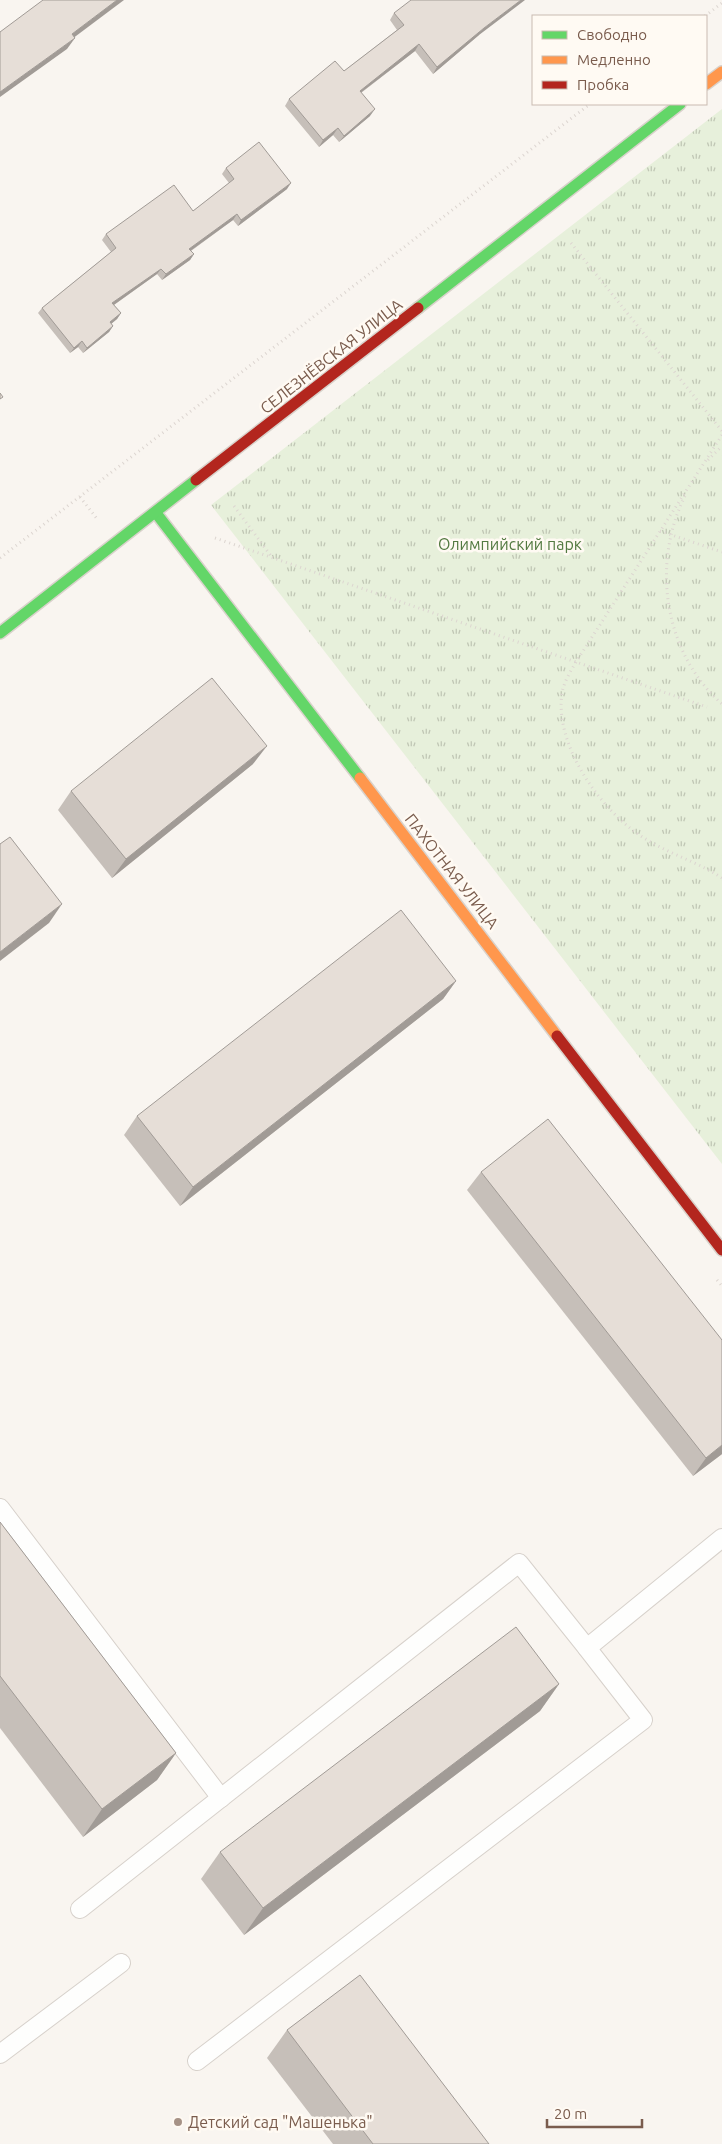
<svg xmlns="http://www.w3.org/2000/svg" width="722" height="2144" viewBox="0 0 722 2144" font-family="Ubuntu,sans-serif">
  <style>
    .grass { fill: url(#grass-tufts) }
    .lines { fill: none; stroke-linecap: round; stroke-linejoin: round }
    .lane-casing { stroke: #d7d1cb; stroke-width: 20 }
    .fast-casing { stroke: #d9d2cb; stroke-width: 14 }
    .slow-casing { stroke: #d9d2cb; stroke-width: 14 }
    .jam-casing { stroke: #d9d2cb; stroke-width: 14 }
    .path { stroke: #dcd5d0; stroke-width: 3; stroke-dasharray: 1 4; stroke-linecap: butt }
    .lane { stroke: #fefefd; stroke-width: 18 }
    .fast { stroke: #63d668; stroke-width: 11 }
    .slow { stroke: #ff974d; stroke-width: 11 }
    .jam { stroke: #b3261e; stroke-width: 11 }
    .wall { fill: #c6bfb9 }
    .shaded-wall { fill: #a19b96 }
    .building { fill: #e6ded7; stroke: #a19b96 }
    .poi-dot { fill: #a69286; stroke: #fffaf3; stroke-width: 2 }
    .labels { text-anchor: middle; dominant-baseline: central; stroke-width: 5; stroke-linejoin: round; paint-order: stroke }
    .street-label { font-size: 16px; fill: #7a5c4d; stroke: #fffaf3 }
    .park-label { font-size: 16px; fill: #537a41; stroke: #fffaf3 }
    .poi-label { font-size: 16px; fill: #7a5c4d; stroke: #fffaf3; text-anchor: start }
  </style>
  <defs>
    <pattern id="grass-tufts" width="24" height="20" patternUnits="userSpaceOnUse" patternTransform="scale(1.25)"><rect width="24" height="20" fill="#e7f0db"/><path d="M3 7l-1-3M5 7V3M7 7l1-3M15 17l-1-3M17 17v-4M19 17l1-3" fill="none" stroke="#c0c6b4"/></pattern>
  </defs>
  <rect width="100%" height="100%" fill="#f9f5f0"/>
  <path class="grass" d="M722,109V1164L211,505Z"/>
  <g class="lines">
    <g class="lane-casing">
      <g id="lane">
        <path d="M0,1508L221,1798"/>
        <path d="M80,1909L519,1563L587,1648"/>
        <path d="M0,2054L121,1963"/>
        <path d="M197,2061L643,1720L587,1648L722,1538"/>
      </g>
    </g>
    <g class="fast-casing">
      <g id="fast">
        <path d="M418,308L680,104"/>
        <path d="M156,513L360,778"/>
        <path d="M0,633L196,480"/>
      </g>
    </g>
    <g class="slow-casing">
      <g id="slow">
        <path d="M706,84L722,72"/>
        <path d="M360,778L557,1036"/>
      </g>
    </g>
    <g class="jam-casing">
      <g id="jam">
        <path d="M196,480L418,308"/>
        <path d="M557,1036L722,1250"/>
      </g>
    </g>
    <g class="path">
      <path d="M705,16L722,3"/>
      <path d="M571,243L722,431"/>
      <path d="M722,435L576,662C570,672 564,682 562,693C554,746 602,812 644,838C669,854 698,862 722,878"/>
      <path d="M708,460L722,446"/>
      <path d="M685,496C651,564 664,653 722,704"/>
      <path d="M80,497L98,520"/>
      <path d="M234,506L271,556"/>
      <path d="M660,531L722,552"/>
      <path d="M215,538L707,707"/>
      <path d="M0,558L590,104"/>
      <path d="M717,1280L722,1286"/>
    </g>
    <use href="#lane" class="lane"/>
    <use href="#fast" class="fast"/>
    <use href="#slow" class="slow"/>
    <use href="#jam" class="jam"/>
  </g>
  <g class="wall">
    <path d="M394,13L479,35L433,74L415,51L361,93L370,116L339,142L333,135L319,147L285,106L289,99L344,71L397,30L390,20Z"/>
    <path d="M226,168L287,189L238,226L233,220L191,251L194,254L190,260L162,280L157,274L114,305L121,313L117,319L111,324L113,326L109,332L83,353L78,347L70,353L38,313L42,308L111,252L102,240L106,234L193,211L229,183L222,174Z"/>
    <path d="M253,764L112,878L58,810L71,791Z"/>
    <path d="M456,981L443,999L180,1206L124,1135L137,1116Z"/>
    <path d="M481,1172L722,1454L693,1476L467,1190Z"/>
    <path d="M0,1522L176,1753L157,1780L83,1837L0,1728Z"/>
    <path d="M559,1684L540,1711L244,1935L201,1879L220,1852Z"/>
    <path d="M287,2030L489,2144H333L267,2058Z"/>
  </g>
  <g class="shaded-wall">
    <path d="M117,0H124L64,45L72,34Z"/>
    <path d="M521,0H525L479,35L433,74L437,67L484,28Z"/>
    <path d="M75,38L67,49L0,97V92Z"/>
    <path d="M419,44L415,51L355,97L360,91Z"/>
    <path d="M375,109L370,116L339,142L344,136Z"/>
    <path d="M338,128L333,135L319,147L323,140Z"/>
    <path d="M291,183L287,189L238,226L241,220Z"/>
    <path d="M237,214L233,220L186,254L189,249Z"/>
    <path d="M194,254L190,260L162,280L166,274Z"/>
    <path d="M161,269L157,274L108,309L112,303Z"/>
    <path d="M121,313L117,319L106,328L110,322Z"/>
    <path d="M113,326L109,332L83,353L87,348Z"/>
    <path d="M82,341L78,347L70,353L74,348Z"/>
    <path d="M267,746L253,764L112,878L126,859Z"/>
    <path d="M62,904L49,923L0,961V952Z"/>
    <path d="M456,981L443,999L180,1206L193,1187Z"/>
    <path d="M722,1445V1454L693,1476L706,1458Z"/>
    <path d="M559,1684L540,1711L244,1935L263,1908Z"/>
    <path d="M176,1753L157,1780L83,1837L102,1809Z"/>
  </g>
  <g class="building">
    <path d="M43,0H117L72,34L75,38L0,92V32Z"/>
    <path d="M411,0H521L484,28L437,67L419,44L360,91L375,109L344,136L338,128L323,140L289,99L335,61L344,71L404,25L394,13Z"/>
    <path d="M259,142L291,183L241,220L237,214L189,249L194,254L166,274L161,269L112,303L121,313L110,322L113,326L87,348L82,341L74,348L42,308L116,248L106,234L174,185L193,211L234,179L226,168Z"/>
    <path d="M0,393L3,397L0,399Z"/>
    <path d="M212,678L267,746L126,859L71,791Z"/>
    <path d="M10,837L62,904L0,952V844Z"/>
    <path d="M401,910L456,981L193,1187L137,1116Z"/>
    <path d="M548,1119L722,1340V1445L706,1458L481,1172Z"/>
    <path d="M0,1522L176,1753L102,1809L0,1676Z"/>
    <path d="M516,1627L559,1684L263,1908L220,1852Z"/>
    <path d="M360,1975L489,2144H373L287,2030Z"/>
  </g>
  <circle class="poi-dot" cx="178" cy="2122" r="5"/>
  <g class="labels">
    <g class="street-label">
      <text transform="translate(331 356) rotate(-38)">СЕЛЕЗНЁВСКАЯ УЛИЦА</text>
      <text transform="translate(452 871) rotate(52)">ПАХОТНАЯ УЛИЦА</text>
    </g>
    <g class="park-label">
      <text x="510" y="544">Олимпийский парк</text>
    </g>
    <g class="poi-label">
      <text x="188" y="2122">Детский сад "Машенька"</text>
    </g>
  </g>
  <rect x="532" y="15" width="175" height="90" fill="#fffaf3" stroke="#cabbb1"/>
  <rect x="542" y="31" width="25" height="8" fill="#63d668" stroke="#cabbb1"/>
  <text x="577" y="40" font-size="15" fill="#7a5c4d">Свободно</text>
  <rect x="542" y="56" width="25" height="8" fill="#ff974d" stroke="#cabbb1"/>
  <text x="577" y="65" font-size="15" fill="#7a5c4d">Медленно</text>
  <rect x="542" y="81" width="25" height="8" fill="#b3261e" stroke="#cabbb1"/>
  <text x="577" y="90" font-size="15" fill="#7a5c4d">Пробка</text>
  <path d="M547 2119v8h95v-8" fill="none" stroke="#7a5c4d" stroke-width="2.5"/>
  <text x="554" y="2119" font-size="15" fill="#7a5c4d" stroke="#fffaf3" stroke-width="4" paint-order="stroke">20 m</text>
</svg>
